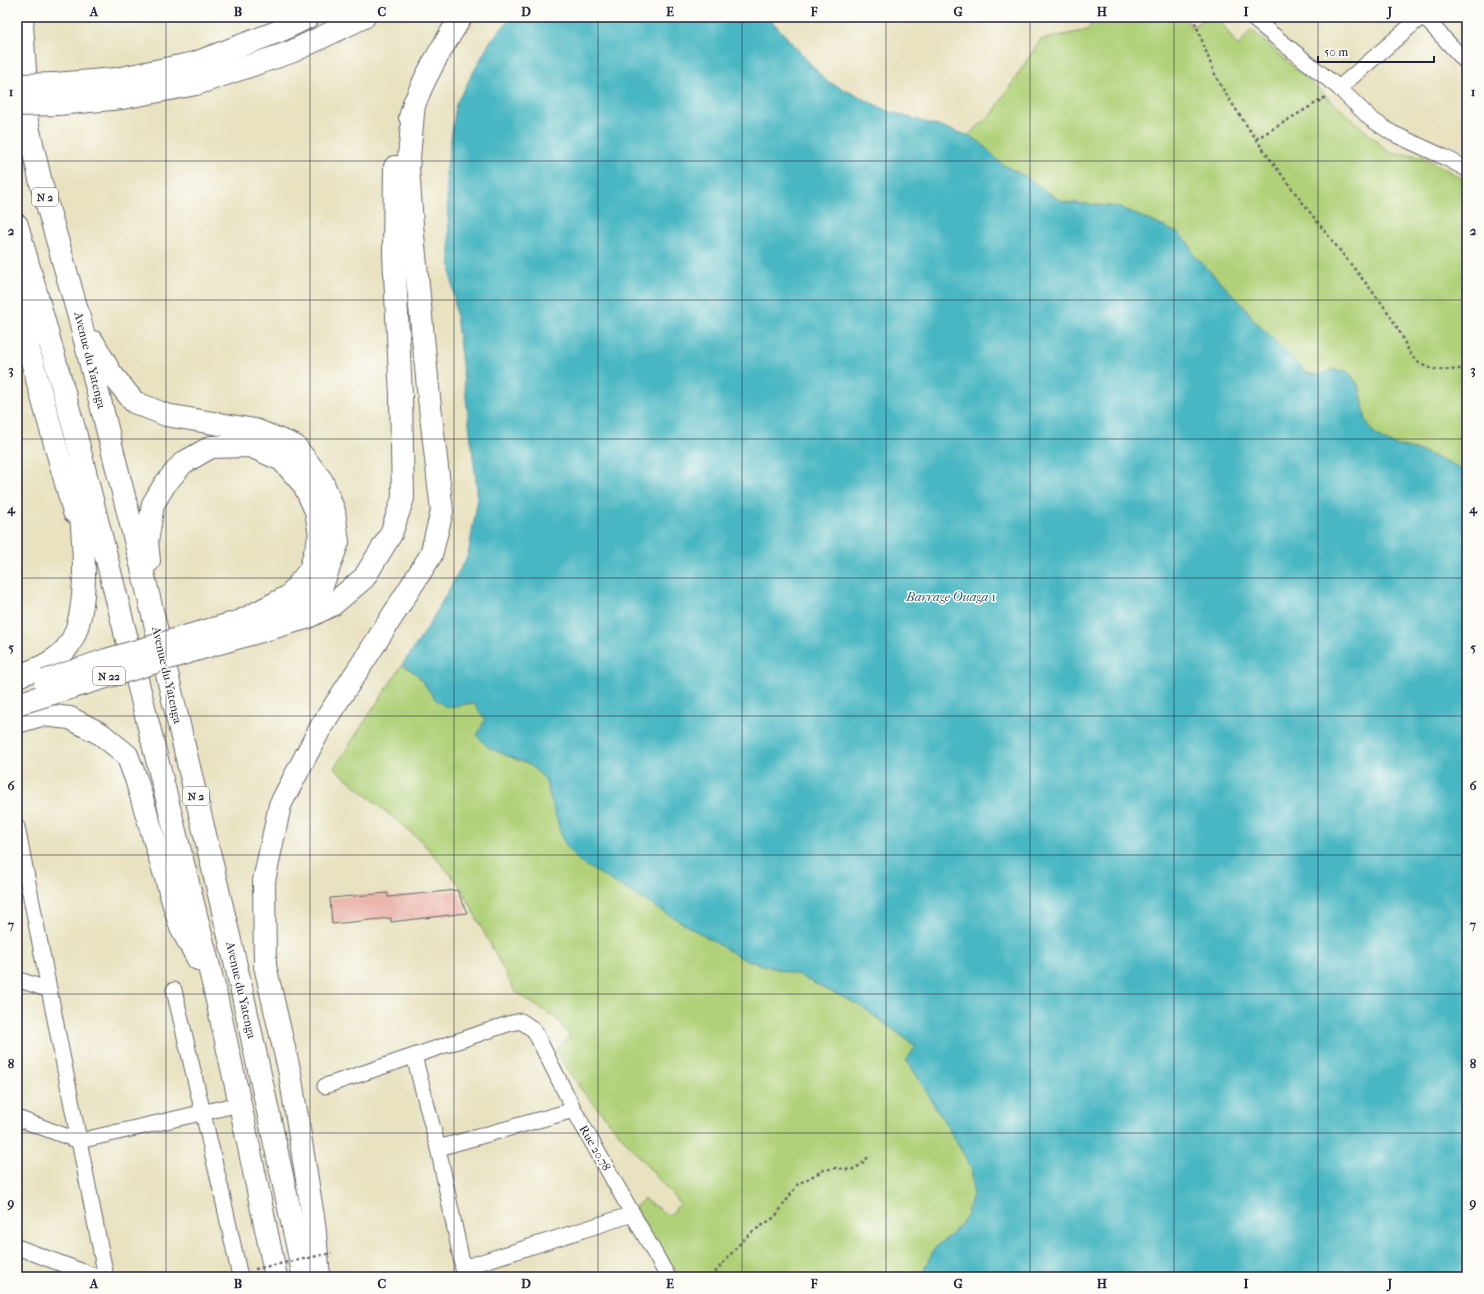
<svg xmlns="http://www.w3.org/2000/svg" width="1484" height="1294" viewBox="0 0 1484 1294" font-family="'IM FELL French Canon',serif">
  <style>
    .green { fill: #b0d179; stroke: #697a5a }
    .water { fill: #49b7c3; stroke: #366c7f }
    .building { fill: #eab5ac }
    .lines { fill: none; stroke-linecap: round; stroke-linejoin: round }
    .minor-casing { stroke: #67656a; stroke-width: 17 }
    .primary-casing { stroke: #67656a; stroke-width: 24 }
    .path { stroke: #67656a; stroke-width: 2.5; stroke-dasharray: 3 3; stroke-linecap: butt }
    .minor { stroke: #fff; stroke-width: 15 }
    .primary { stroke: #fff; stroke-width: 22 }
    .primary-bridge-casing { stroke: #67656a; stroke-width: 24; stroke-linecap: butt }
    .path-bridge { stroke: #67656a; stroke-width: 2.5; stroke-dasharray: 3 3; stroke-linecap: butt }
    .primary-bridge { stroke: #fff; stroke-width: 22 }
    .grid { fill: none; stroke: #22223b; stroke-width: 1; stroke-opacity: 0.55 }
    .labels { text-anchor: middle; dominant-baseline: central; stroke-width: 3; stroke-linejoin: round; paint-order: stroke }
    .shield { fill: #fdfcf7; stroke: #646373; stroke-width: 1 }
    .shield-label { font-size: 11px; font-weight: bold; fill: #22223b }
    .street-label { font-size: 12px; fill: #22223b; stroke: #fdfcf7 }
    .water-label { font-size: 13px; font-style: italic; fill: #325e71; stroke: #fdfcf7 }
    .neatline { fill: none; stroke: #22223b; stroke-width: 1.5 }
    .grid-label { font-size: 13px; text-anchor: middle; font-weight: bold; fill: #22223b }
  </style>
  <rect width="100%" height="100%" fill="#fdfcf7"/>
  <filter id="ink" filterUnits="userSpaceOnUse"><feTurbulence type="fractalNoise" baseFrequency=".025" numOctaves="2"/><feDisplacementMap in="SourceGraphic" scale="8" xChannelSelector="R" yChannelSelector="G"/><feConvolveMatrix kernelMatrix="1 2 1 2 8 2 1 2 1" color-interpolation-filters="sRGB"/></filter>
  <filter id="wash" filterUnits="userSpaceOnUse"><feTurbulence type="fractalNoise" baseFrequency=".012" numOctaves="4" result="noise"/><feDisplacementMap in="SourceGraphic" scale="16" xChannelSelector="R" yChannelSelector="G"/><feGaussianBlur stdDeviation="0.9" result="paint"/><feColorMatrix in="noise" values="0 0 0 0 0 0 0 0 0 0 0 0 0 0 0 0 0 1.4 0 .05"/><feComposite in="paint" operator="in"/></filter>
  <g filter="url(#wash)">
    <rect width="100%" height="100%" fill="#e8e2c0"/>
    <g class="green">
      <path d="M1097,17H1124L1129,20L1131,17H1184L1191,27L1208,17H1218L1238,47L1251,29L1389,152L1422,156L1467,181V472C1452,466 1437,457 1422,452C1404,447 1380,445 1369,426C1363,416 1363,404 1361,394C1359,384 1353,377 1347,371L1331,370L1318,375L1307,373L1254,320L1246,309L1235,297L1193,254L1189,244L1171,230L1119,207L1063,202L1042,189L1027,177L1003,165L981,143L968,135L993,113L1040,40L1087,30Z"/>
      <path d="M402,665L417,674L436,700L446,706L474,703L485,720L477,736L489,748L530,765L545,779L563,840L688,925L743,959L797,975L859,1005L917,1047L906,1061L914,1071L962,1151L972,1170L973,1195L966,1216L955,1231L935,1248L926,1265L923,1277H673L635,1207L644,1199L669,1216L680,1204L580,1088L555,1050L570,1037L557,1019L515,992L459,884L421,841L334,768Z"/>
    </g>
    <path class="water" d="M512,17H771L773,22L825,80L888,111L968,135L981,143L1003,165L1027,177L1042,189L1063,202L1119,207L1180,234L1189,243L1193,254L1235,297L1246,309L1254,320L1307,373L1318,375L1331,370L1347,371C1353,377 1359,384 1361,394C1364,404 1363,416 1369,426C1380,445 1404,447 1422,452C1437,457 1452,466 1467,472V1277H923L926,1265L935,1248L955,1231L966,1216L973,1195L972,1171L962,1151L914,1071L906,1061L916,1046L859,1005L797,975L743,959L580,862L571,853L563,840L545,779L530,765L489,748L477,736L485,720L474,703L446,707L436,700L417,674L402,665L425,632L468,555L478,498L451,273L446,174L456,104L491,40Z"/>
    <g id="blocks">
      <path class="building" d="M457,890L467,913L391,922V918L332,924L330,898L388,893V897Z"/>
    </g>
  </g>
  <g filter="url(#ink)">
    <use href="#blocks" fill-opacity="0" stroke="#67656a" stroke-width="1"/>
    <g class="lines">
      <g class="minor-casing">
        <g id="minor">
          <path d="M1251,17L1339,88L1371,119L1392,133L1444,157L1467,169"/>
          <path d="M1424,17L1467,63"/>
          <path d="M1339,88L1421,17"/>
          <path d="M17,827L106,1277"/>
          <path d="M17,979L49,990"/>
          <path d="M174,990L222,1194L240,1277"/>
          <path d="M414,1056L438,1148L465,1277"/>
          <path d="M325,1086L508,1024L521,1021L534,1030L574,1110L668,1277"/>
          <path d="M17,1118L79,1141L240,1104"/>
          <path d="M438,1148L574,1110"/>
          <path d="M17,1247L97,1277"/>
          <path d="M463,1268L633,1214"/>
        </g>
      </g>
      <g class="primary-casing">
        <g id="primary">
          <path d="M23,17L22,24L27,102"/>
          <path d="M55,84L116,79L195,63L282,30L308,17"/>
          <path d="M19,87L41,183L79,317L141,564L241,987L304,1277"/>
          <path d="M58,104L122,98L196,84L291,52L364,17"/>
          <path d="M410,117C421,81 441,49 461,17"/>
          <path d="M17,225L74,428L214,987L240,1104L276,1277"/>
          <path d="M17,295L38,335"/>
          <path d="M20,318L74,512"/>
          <path d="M93,342L110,372L134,402L166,415L255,430L295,446L322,481L334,511L338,542L322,586L298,609L282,618"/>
          <path d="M149,561L147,542L153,504L165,484L183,463L211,447L250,446L282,460L304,485L316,511L320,535L310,570L289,596L241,621L198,633"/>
          <path d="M202,648L306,618L332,605L364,578L391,534L403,498L401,396L394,254L395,167"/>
          <path d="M17,676C35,670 52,664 65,650C94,617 82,531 79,490"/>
          <path d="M17,722L42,715L70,718L101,734L127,755L136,779L181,928L198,959"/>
          <path d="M319,1277L314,1223L290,1074L265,966L264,881L280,805L322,725L369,653L431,555L442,511L429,398L412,225L408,168L414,103"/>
        </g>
      </g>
      <g class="path">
        <path d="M1192,17C1204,40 1209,67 1223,89C1270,165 1328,235 1383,305C1390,315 1396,326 1402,336C1406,345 1409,355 1418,362C1432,373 1451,370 1467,368"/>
        <path d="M1256,139L1326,97"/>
        <path d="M711,1277L743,1240L752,1232L775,1217L798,1184L824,1170L836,1168L851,1170L861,1165L869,1156"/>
      </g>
      <use href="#minor" class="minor"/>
      <use href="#primary" class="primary"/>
      <g class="primary-bridge-casing">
        <g id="primary-bridge">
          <path d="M17,85L55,84"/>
          <path d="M17,105L58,104"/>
          <path d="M45,681L106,660L198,633"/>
          <path d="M17,704L202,648"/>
        </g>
      </g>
      <path class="path-bridge" d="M255,1269L332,1253"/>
      <use href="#primary-bridge" class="primary-bridge"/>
    </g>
  </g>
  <path class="grid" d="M166,17V1277M310,17V1277M454,17V1277M598,17V1277M742,17V1277M886,17V1277M1030,17V1277M1174,17V1277M1318,17V1277M17,161H1467M17,300H1467M17,439H1467M17,578H1467M17,716H1467M17,855H1467M17,994H1467M17,1133H1467"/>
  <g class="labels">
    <g class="shield">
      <rect x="32" y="188" width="26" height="18" rx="3"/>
      <rect x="93" y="667" width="32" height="18" rx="3"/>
      <rect x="183" y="787" width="26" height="18" rx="3"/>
    </g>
    <g class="shield-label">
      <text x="45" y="197">N 2</text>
      <text x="109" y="676">N 22</text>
      <text x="196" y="796">N 2</text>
    </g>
    <g class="street-label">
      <text transform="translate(90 360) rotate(76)">Avenue du Yatenga</text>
      <text transform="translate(167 675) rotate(77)">Avenue du Yatenga</text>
      <text transform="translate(241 990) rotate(77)">Avenue du Yatenga</text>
      <text transform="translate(595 1148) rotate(60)">Rue 20.78</text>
    </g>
    <g class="water-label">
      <text x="951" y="596">Barrage Ouaga 1</text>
    </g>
  </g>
  <rect width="1484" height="1294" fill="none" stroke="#fdfcf7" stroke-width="44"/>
  <path d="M1318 56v6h116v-6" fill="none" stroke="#22223b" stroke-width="2"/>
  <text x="1324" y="56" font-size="12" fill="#22223b" stroke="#fdfcf7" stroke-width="3" paint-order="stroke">50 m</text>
  <rect x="22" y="22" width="1440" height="1250" class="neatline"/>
  <g class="grid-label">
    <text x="94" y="16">A</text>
    <text x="238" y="16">B</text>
    <text x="382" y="16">C</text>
    <text x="526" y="16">D</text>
    <text x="670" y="16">E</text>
    <text x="814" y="16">F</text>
    <text x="958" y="16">G</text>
    <text x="1102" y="16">H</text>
    <text x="1246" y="16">I</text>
    <text x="1390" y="16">J</text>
    <text x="11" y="96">1</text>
    <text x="1473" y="96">1</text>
    <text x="11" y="235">2</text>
    <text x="1473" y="235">2</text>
    <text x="11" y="374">3</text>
    <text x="1473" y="374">3</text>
    <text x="11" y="513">4</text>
    <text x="1473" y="513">4</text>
    <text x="11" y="652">5</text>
    <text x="1473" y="652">5</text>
    <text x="11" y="790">6</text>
    <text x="1473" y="790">6</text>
    <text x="11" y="929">7</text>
    <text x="1473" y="929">7</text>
    <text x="11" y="1068">8</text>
    <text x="1473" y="1068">8</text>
    <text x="11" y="1207">9</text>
    <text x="1473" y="1207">9</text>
    <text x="94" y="1288">A</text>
    <text x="238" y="1288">B</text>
    <text x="382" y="1288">C</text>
    <text x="526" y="1288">D</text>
    <text x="670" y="1288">E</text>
    <text x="814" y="1288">F</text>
    <text x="958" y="1288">G</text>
    <text x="1102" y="1288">H</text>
    <text x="1246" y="1288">I</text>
    <text x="1390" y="1288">J</text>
  </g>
</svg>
